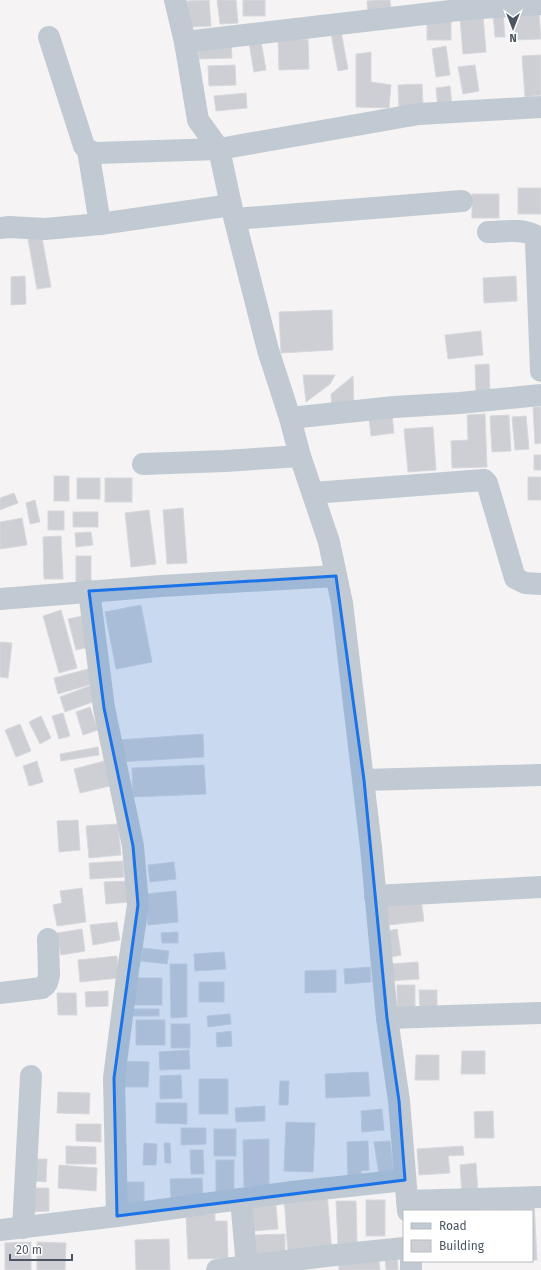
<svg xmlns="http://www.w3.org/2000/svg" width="541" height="1270" viewBox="0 0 541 1270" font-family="'Fira Sans',sans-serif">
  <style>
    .building { fill: #cdcfd5; stroke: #d7d9de }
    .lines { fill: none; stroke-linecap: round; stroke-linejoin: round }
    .minor { stroke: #c1cad2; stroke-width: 22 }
    .marked { fill: #1a73e8; fill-opacity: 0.2; stroke: #1a73e8; stroke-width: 3; stroke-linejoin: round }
  </style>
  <rect width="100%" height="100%" fill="#f5f3f3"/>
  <g class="building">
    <path d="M209,0L211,26L189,27L187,1Z"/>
    <path d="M217,0H236L238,23L220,24Z"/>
    <rect x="243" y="0" width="22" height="16"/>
    <path d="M377,0H390L391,10L368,13L367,1Z"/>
    <path d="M539,12L541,39L515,40L513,13Z"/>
    <path d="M503,13L505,37H495L493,14Z"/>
    <path d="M483,16L486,52L463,54L460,18Z"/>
    <rect x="427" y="19" width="24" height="21"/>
    <path d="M341,31L348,69L338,71L331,33Z"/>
    <path d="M308,39L309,69L279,70L278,40Z"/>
    <path d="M231,40L232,58L199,59L198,41Z"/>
    <path d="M261,41L266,70L254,72L249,43Z"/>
    <path d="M446,46L450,75L436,77L432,49Z"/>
    <path d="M371,52V82L391,85L389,108L356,107V54Z"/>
    <path d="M541,55V95L525,97L522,56Z"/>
    <path d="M235,65L236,85L209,86L208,66Z"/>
    <path d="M475,65L479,91L463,94L458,67Z"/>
    <path d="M422,84L423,106L399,108L398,85Z"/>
    <path d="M450,86L452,106L438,108L436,88Z"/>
    <path d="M246,93L247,108L216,111L214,96Z"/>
    <rect x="518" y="188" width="23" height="26"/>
    <rect x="472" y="194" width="27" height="24"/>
    <path d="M41,232L51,287L37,289L27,234Z"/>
    <path d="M25,276L26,304L11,305V277Z"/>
    <path d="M516,276L517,301L484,303L483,278Z"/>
    <path d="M332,310L333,350L281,353L279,312Z"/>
    <path d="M481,331L483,355L448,359L445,335Z"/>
    <path d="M489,364L490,393H476L475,365Z"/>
    <path d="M303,375H335L330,384L306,402Z"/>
    <path d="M353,376L354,408L332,411L331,394Z"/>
    <path d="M533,407H541V443L535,444Z"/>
    <path d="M485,414L487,467L452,468L451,441L468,440L467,415Z"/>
    <path d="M392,415L394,433L371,436L369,418Z"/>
    <path d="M509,415L511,451L492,452L490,416Z"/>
    <path d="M526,416L529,449L515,450L512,417Z"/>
    <path d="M433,427L436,470L408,472L404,429Z"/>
    <rect x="534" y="455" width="7" height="15"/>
    <rect x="54" y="476" width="15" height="25"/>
    <rect x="528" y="477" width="13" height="23"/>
    <rect x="77" y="478" width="23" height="21"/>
    <rect x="105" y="478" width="27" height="24"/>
    <path d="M14,493L18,503L0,510V498Z"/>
    <path d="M35,500L40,522L30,524L26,503Z"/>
    <path d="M183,508L187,563L167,564L163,510Z"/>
    <path d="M149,510L156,564L131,567L125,513Z"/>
    <rect x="48" y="511" width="16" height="19"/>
    <rect x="73" y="512" width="25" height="15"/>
    <path d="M22,518L27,545L0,549V522Z"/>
    <path d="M91,532L93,545L76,547L75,533Z"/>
    <path d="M61,536L63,579H44L43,537Z"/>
    <rect x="76" y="556" width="15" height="32"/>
    <path d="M141,605L152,662L116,669L105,612Z"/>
    <path d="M61,610L77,668L59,673L43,616Z"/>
    <path d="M82,616L90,647L76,650L68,619Z"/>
    <path d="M0,642L12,643L8,678L0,677Z"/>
    <path d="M88,669L92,684L58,694L54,678Z"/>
    <path d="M92,685L98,700L65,712L60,697Z"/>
    <path d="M90,707L98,730L83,735L76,712Z"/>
    <path d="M63,713L70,736L59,739L52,716Z"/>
    <path d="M41,716L51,738L40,744L29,722Z"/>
    <path d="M20,724L31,751L16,757L5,730Z"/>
    <path d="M203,734L204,757L118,762L117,740Z"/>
    <path d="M98,747L99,755L61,761L60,754Z"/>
    <path d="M37,761L43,782L29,786L23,766Z"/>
    <path d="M104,761L110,786L80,793L74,769Z"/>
    <path d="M204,765L206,794L133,797L132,768Z"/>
    <path d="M78,820L80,850L59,852L57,821Z"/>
    <path d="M118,824L121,855L89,858L86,826Z"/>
    <path d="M123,861L124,877L90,879L89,863Z"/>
    <path d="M174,862L176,879L150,882L148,865Z"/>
    <path d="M129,881L130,902L106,904L104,882Z"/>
    <path d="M82,888L86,922L57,926L53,905L62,903L60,891Z"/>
    <path d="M176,891L178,922L148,925L145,894Z"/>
    <path d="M421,899L424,921L389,925L386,904Z"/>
    <path d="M117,922L120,940L93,945L90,925Z"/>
    <path d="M82,929L85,951L61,955L57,933Z"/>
    <path d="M397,929L401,955L392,957L387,931Z"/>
    <path d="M178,932V943H162L161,933Z"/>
    <path d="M143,948L169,951L167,964L141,961Z"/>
    <path d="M224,952L226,969L195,971L194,954Z"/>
    <path d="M117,956L119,978L80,982L78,960Z"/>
    <path d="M418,962L419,979L391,981L390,964Z"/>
    <path d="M170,964H187V1017L171,1018Z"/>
    <path d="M370,967L371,982L345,984L344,969Z"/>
    <path d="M336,970V992L305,993V971Z"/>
    <rect x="131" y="978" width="31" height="27"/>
    <rect x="199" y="982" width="25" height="20"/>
    <rect x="397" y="985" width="18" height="27"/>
    <path d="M419,990H437V1011H420Z"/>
    <path d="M108,991V1006L86,1007L85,992Z"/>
    <path d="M57,993H76L77,1015H58Z"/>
    <rect x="131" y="1009" width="28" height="7"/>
    <path d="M230,1014L231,1024L208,1027L207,1016Z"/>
    <rect x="136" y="1020" width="29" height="25"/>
    <rect x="171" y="1024" width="19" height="24"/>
    <path d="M231,1031L232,1046L217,1047L216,1033Z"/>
    <path d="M189,1050L190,1069L160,1070L159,1052Z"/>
    <path d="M462,1051H485V1074H461Z"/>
    <path d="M416,1055H439V1080H415Z"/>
    <path d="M122,1061L149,1062L148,1087H122Z"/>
    <path d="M368,1072L370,1096L326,1098L325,1074Z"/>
    <path d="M181,1075L182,1098L160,1099V1076Z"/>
    <rect x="199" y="1079" width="29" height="35"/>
    <path d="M280,1081H289L288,1105H279Z"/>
    <path d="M58,1092L90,1093L89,1114L57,1113Z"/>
    <path d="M156,1103H187V1124L156,1123Z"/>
    <path d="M265,1106V1121L236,1122L235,1108Z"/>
    <path d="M382,1109L384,1130L362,1132L361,1111Z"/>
    <path d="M493,1111L494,1138H475L474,1112Z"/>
    <path d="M286,1122L315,1123L313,1172L284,1171Z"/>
    <path d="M76,1124H101V1142L76,1141Z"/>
    <path d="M181,1128H206V1144L181,1145Z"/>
    <rect x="214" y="1129" width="22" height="27"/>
    <path d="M269,1139V1187H244L243,1140Z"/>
    <path d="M368,1141L369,1170L361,1171V1179L348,1180L347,1142Z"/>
    <path d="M390,1141L394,1173L379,1175L374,1142Z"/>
    <path d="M144,1143L157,1144L156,1165H143Z"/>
    <path d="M164,1143H170L171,1163H165Z"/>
    <path d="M66,1146L96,1147V1164H66Z"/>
    <path d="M463,1146L464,1155L448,1156L450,1173L419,1175L417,1149Z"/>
    <path d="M190,1150H203L204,1174H191Z"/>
    <path d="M34,1159H47L46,1182L34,1181Z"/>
    <rect x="216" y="1160" width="18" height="32"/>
    <path d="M476,1163L478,1193L462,1195L460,1165Z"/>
    <path d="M59,1165L97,1168L96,1191L58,1188Z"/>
    <path d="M202,1178L203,1197L171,1199L170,1179Z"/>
    <rect x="121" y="1182" width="23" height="23"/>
    <path d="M31,1188H49V1211L31,1212Z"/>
    <path d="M327,1192L332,1253L288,1256L284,1195Z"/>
    <rect x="366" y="1200" width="19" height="36"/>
    <path d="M336,1201H356L357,1243L338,1244Z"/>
    <path d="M534,1202L537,1260H532V1211H494L493,1204Z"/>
    <path d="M276,1205L278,1229L254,1231L252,1207Z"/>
    <path d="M215,1214V1221H227L228,1258L188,1259L186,1215Z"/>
    <path d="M285,1234V1254L255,1255V1235Z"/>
    <path d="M169,1239L170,1270H136L135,1240Z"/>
    <path d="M31,1242V1270H5V1243Z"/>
    <path d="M37,1242L66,1243L65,1270H37Z"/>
    <path d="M397,1255L398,1270H386L385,1256Z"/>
    <path d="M379,1259L380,1270H339V1264Z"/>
  </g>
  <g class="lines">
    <g class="minor">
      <path d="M175,0L185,42L198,120L219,149L231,205L268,350L290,418L300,456L329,542L342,603L371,847L387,1018L399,1101L408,1211"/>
      <path d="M49,37L84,146L88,150L96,153L219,149L419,114L541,107"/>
      <path d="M185,42L467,9L541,4"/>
      <path d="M88,150L100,224"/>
      <path d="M235,219L462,201"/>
      <path d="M0,228L9,227L45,229L100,224L231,205"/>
      <path d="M488,232C502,232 521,228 534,235L536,242L541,371"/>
      <path d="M290,418L394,407L460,403L541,395"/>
      <path d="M143,464L225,461L300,456"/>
      <path d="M313,493L484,480L487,483L515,578L525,583L541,584"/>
      <path d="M89,591L104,708L133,846L138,905L127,977L114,1078L117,1216"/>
      <path d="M0,599L161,586L336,576"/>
      <path d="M364,780L541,775"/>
      <path d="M375,896L541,887"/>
      <path d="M0,993L42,988C47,985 48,981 49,975L48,939"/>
      <path d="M387,1018L541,1013"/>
      <path d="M241,1199L247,1267"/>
      <path d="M407,1201L541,1197"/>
      <path d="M23,1228L31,1076"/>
      <path d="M0,1230L117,1216L292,1192L405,1180"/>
      <path d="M217,1270L326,1256L404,1248"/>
      <path d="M411,1270V1261"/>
    </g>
  </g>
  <path class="marked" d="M336,576L364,780L387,1018L399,1101L405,1180L117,1216L114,1078L138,905L133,846L104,708L89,591Z"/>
  <rect x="403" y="1210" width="130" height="52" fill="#ffffff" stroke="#b7bbc0"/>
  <rect x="411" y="1223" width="20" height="6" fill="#c1cad2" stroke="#b7bbc0"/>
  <text x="439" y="1230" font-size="12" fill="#4a5661">Road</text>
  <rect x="411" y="1240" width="20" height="12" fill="#cdcfd5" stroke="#b7bbc0"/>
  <text x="439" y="1250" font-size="12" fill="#4a5661">Building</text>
  <g transform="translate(513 28) rotate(180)" stroke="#ffffff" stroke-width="3" paint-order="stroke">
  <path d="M0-3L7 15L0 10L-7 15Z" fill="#4a5661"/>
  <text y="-6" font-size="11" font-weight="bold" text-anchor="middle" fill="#4a5661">N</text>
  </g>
  <path d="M10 1254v6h62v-6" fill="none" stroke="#4a5661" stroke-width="2"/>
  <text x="16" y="1254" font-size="12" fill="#4a5661" stroke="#ffffff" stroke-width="3" paint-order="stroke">20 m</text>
</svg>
